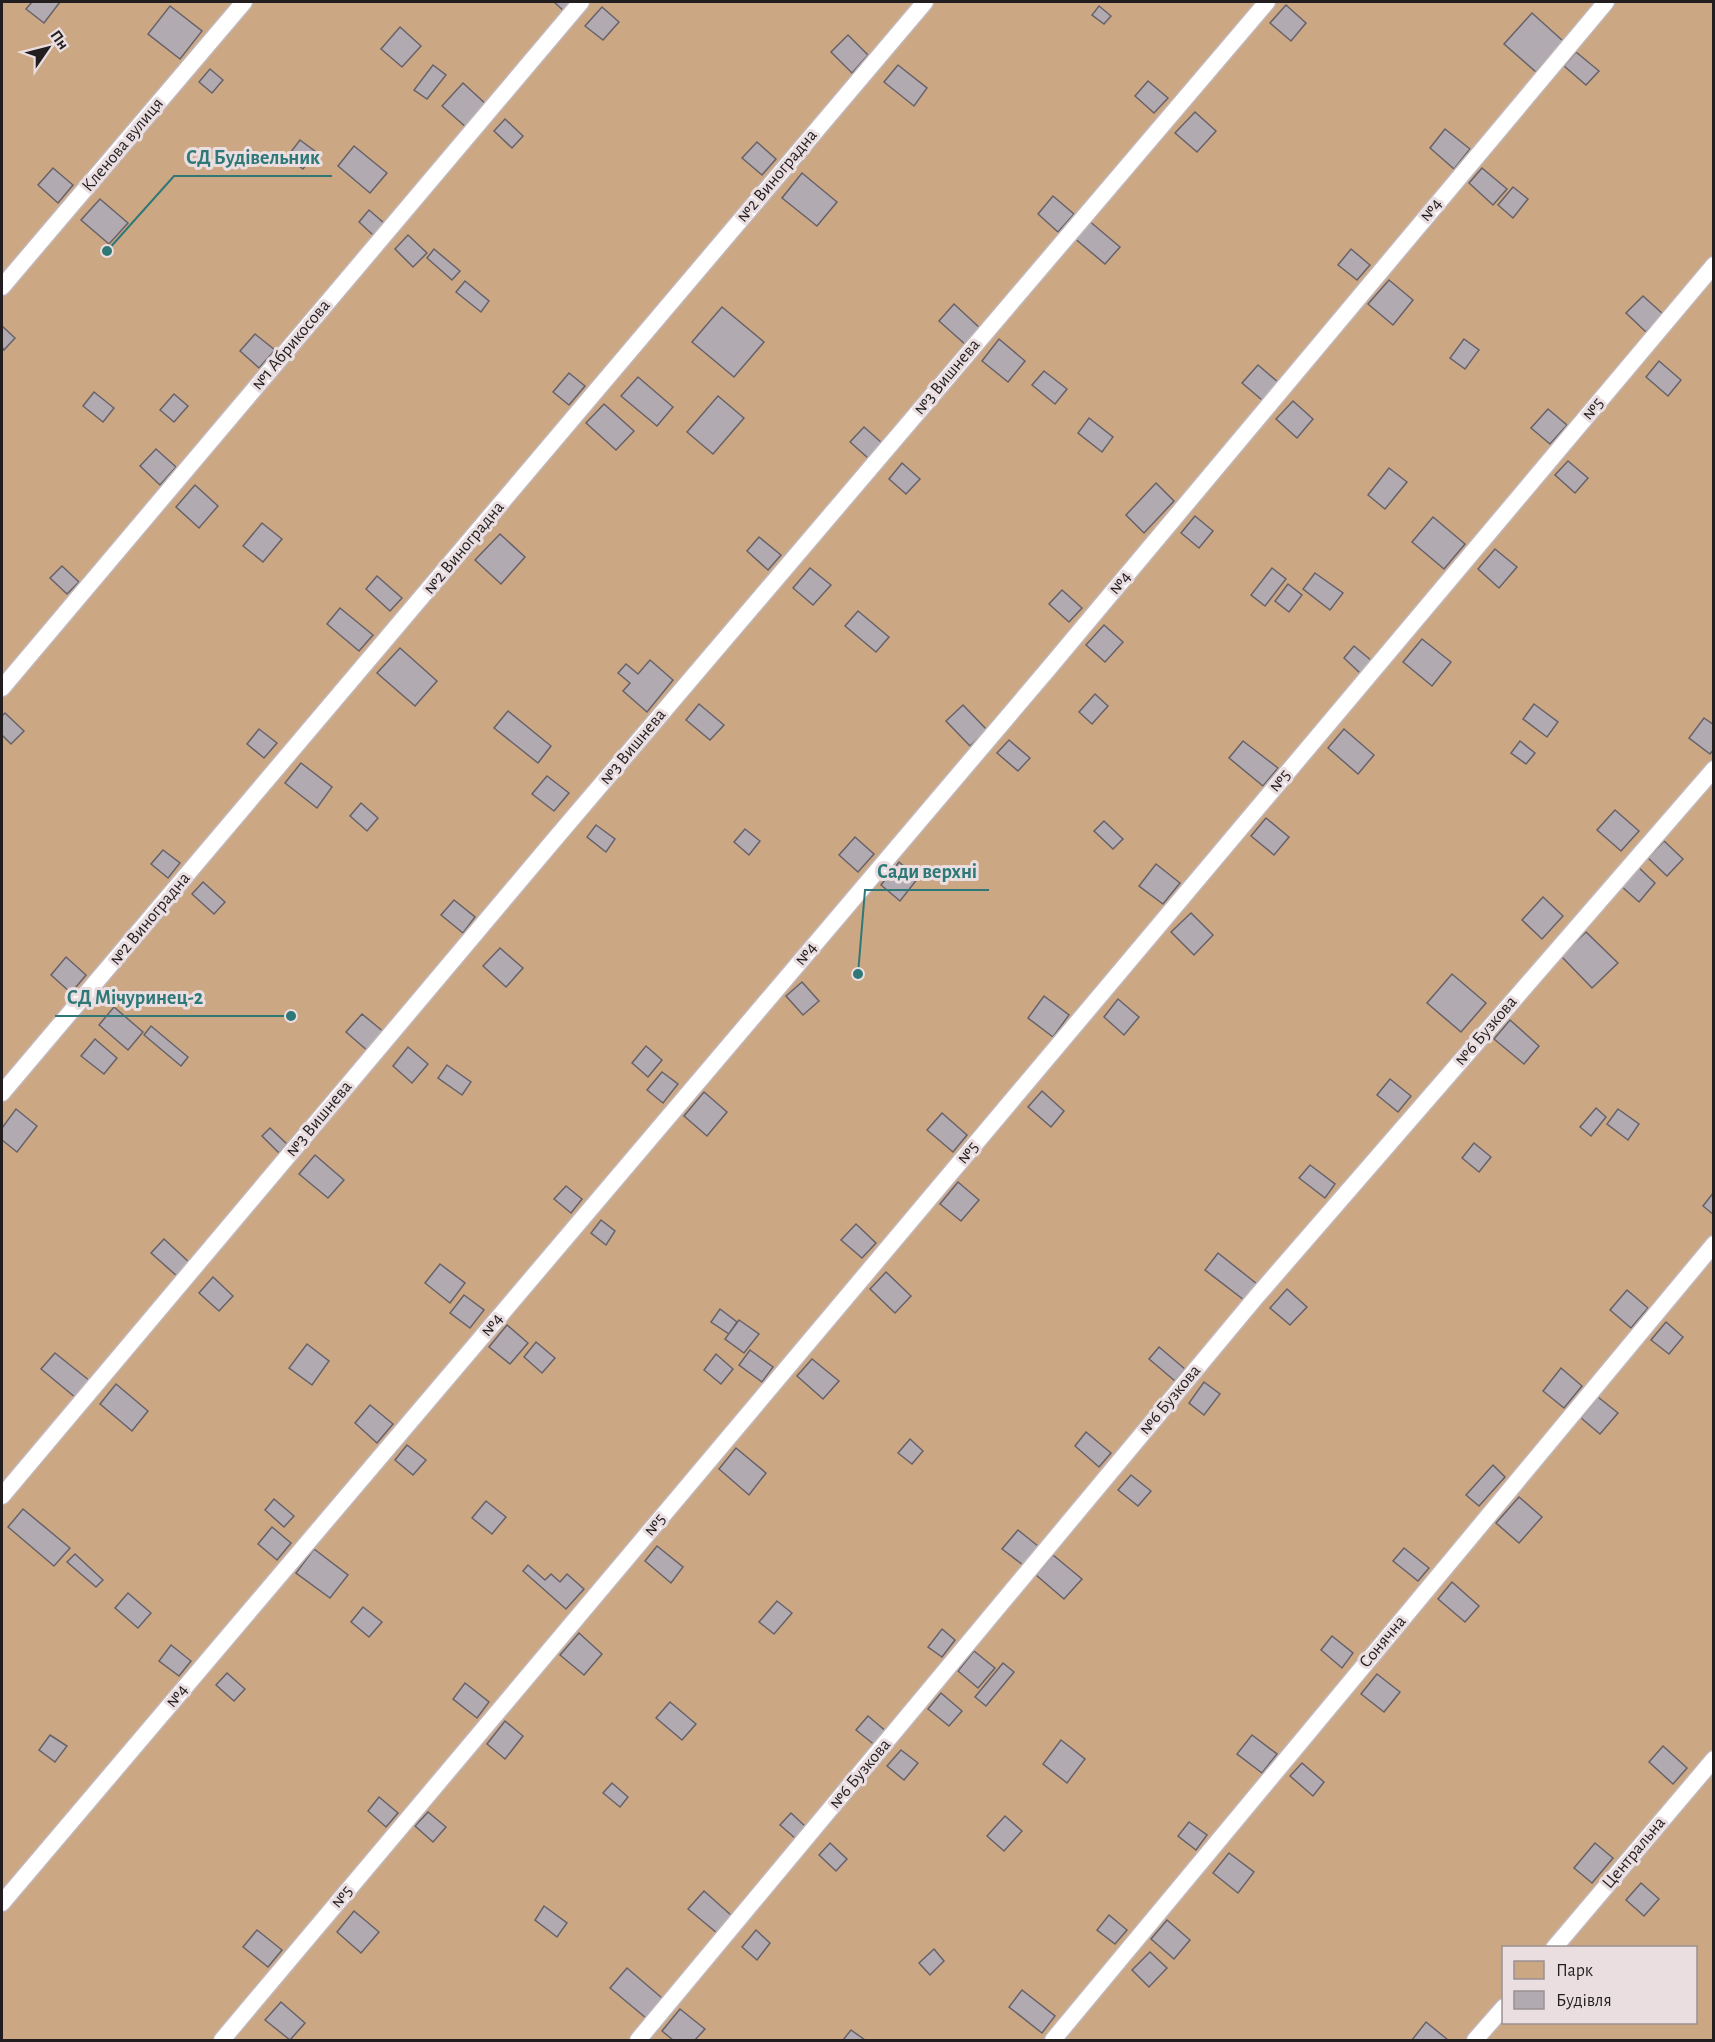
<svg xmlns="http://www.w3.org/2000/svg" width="1715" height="2042" viewBox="0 0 1715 2042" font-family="'Alegreya Sans',sans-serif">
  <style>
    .green { fill: #cba784; fill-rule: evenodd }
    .building { fill: #b1aab1; stroke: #686268; stroke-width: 1.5 }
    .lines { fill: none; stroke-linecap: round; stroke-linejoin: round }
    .lane-casing { stroke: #c2b7ba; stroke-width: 19 }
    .lane { stroke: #fff; stroke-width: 16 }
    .labels { text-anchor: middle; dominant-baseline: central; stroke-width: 6; stroke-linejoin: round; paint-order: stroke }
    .street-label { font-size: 18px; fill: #221e1f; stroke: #eadee1 }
    .leader { fill: none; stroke: #2e7877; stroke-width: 2 }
    .callout-dot { fill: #2e7877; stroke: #eadee1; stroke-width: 2 }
    .callout-label { font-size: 20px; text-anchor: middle; font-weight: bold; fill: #2e7877; stroke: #eadee1; stroke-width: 6; stroke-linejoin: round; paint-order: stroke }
  </style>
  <rect width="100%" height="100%" fill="#eadee1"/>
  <path class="green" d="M2,2H1713V2040H2ZM1504,1948H1696V2022H1504Z"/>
  <g class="building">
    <path d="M32,2H60L44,23L26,9Z"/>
    <path d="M554,2H574L565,12Z"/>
    <path d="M1286,5L1306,23L1291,41L1270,23Z"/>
    <path d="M170,6L202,31L180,59L148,34Z"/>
    <path d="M1099,6L1111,16L1104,24L1092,15Z"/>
    <path d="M602,7L619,22L603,40L585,26Z"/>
    <path d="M1532,13L1563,41L1536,72L1504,44Z"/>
    <path d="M400,27L421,46L402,67L381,49Z"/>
    <path d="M848,35L868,55L852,73L831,52Z"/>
    <path d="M1576,52L1599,71L1586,85L1564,66Z"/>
    <path d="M433,65L446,75L427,99L414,90Z"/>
    <path d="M898,65L927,88L914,106L884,82Z"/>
    <path d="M210,69L223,80L212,93L199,82Z"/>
    <path d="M1148,81L1168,98L1154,113L1135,96Z"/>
    <path d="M463,83L488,106L467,128L442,106Z"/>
    <path d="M1195,112L1216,131L1197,152L1175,133Z"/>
    <path d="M505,119L523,136L512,148L494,131Z"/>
    <path d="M1445,129L1470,149L1454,169L1430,148Z"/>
    <path d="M300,140L316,152L303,169L287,157Z"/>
    <path d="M757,142L776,159L762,175L742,158Z"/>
    <path d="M354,146L387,173L370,193L338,166Z"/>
    <path d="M53,168L73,185L58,203L38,185Z"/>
    <path d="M1482,168L1507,189L1493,205L1469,183Z"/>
    <path d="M802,173L837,202L817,226L782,198Z"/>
    <path d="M1513,187L1528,199L1513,218L1498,205Z"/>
    <path d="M1053,196L1074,214L1058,232L1038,214Z"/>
    <path d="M100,199L128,223L109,244L81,220Z"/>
    <path d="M369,210L384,223L373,235L359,222Z"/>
    <path d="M1088,220L1120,247L1105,264L1073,237Z"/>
    <path d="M408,235L427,253L413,267L395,249Z"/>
    <path d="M434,249L460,271L452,280L427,258Z"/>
    <path d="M1351,249L1370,265L1357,280L1338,265Z"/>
    <path d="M1389,280L1413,300L1393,325L1368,304Z"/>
    <path d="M465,281L489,301L481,312L456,292Z"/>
    <path d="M1643,296L1663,314L1646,332L1626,313Z"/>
    <path d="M954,304L981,329L966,345L939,321Z"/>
    <path d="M722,307L764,342L734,377L692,342Z"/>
    <path d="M2,326L15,338L4,350L2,347Z"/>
    <path d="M255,334L275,350L259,368L240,351Z"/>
    <path d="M999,339L1025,361L1008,382L982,361Z"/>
    <path d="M1464,339L1479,350L1465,369L1450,358Z"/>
    <path d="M1659,361L1681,380L1668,396L1646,377Z"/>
    <path d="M1258,365L1278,382L1262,400L1242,383Z"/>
    <path d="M1044,371L1067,389L1055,404L1032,385Z"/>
    <path d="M569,373L585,386L569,405L553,392Z"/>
    <path d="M638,377L673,407L657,426L621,396Z"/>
    <path d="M94,392L114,408L103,422L83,406Z"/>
    <path d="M174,394L188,406L174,422L160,410Z"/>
    <path d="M718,396L744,418L713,454L687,432Z"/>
    <path d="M1293,401L1313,419L1297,438L1276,419Z"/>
    <path d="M604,404L634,431L616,450L586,423Z"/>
    <path d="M1548,409L1567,425L1550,444L1531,428Z"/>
    <path d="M1089,418L1113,437L1102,452L1078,433Z"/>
    <path d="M864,427L882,443L868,458L850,442Z"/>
    <path d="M156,449L176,467L160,485L140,466Z"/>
    <path d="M1568,461L1588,478L1575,493L1555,475Z"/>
    <path d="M902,463L920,479L906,494L889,479Z"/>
    <path d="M1389,468L1407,482L1385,509L1368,495Z"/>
    <path d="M1156,483L1174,501L1144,533L1126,515Z"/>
    <path d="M195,485L218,506L199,528L176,507Z"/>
    <path d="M1195,516L1213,531L1199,548L1181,533Z"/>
    <path d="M1433,517L1465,544L1444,569L1412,542Z"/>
    <path d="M262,523L282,539L263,562L243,546Z"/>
    <path d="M500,534L525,557L501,584L475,560Z"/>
    <path d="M759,537L781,555L768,570L747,551Z"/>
    <path d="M1495,549L1517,567L1499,588L1478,569Z"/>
    <path d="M62,566L79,582L67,594L50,578Z"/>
    <path d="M810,568L831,585L813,605L793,588Z"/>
    <path d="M1272,568L1286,579L1265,606L1251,595Z"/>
    <path d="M1315,573L1343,593L1330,610L1303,589Z"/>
    <path d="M377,576L402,598L390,611L366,589Z"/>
    <path d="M1288,584L1302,595L1289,612L1275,601Z"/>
    <path d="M1062,590L1082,608L1069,622L1049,604Z"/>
    <path d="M340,608L373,635L359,651L327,624Z"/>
    <path d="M858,611L889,637L876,652L845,626Z"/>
    <path d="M1104,625L1123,642L1105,662L1086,645Z"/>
    <path d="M1422,639L1451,662L1432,686L1403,662Z"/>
    <path d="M1354,646L1372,661L1361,674L1344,658Z"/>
    <path d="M400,648L437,681L415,706L377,673Z"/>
    <path d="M650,660L673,680L647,712L623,691L630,683L618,673L626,664L638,674Z"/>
    <path d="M1095,694L1108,706L1092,724L1079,712Z"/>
    <path d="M699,704L724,725L710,740L686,720Z"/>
    <path d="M1534,704L1558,722L1547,737L1523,719Z"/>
    <path d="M963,705L987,730L970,746L946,721Z"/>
    <path d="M508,711L551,746L538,763L494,728Z"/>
    <path d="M5,713L24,731L11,744L2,735V716Z"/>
    <path d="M1704,718L1714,725V749L1710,754L1689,738Z"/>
    <path d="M259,729L277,743L264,758L247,744Z"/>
    <path d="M1344,729L1374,755L1358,774L1328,748Z"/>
    <path d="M1009,740L1030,758L1018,771L997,753Z"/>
    <path d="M1243,741L1278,768L1263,786L1229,758Z"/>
    <path d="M1520,741L1535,753L1526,764L1511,753Z"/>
    <path d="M301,763L332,787L317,808L285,783Z"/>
    <path d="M547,776L569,793L554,811L532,794Z"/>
    <path d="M361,803L378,818L367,831L350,816Z"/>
    <path d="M1615,810L1639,831L1621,851L1597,830Z"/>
    <path d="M1266,818L1289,837L1274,855L1251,836Z"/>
    <path d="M1104,821L1123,839L1113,849L1094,831Z"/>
    <path d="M596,825L615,839L606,852L587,837Z"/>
    <path d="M745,829L760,841L749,855L734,842Z"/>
    <path d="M855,837L874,854L858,872L839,855Z"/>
    <path d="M1664,841L1683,859L1667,876L1648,858Z"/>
    <path d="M163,850L180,863L168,878L151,864Z"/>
    <path d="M899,862L918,878L900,901L881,885Z"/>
    <path d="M1156,864L1180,883L1163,904L1139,886Z"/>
    <path d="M1637,866L1655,883L1639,902L1620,885Z"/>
    <path d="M203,882L225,902L214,914L192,894Z"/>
    <path d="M1543,897L1563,916L1542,939L1522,920Z"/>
    <path d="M454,900L475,917L463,933L441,915Z"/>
    <path d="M1191,913L1213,935L1194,955L1171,932Z"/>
    <path d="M1586,932L1618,963L1592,988L1561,956Z"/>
    <path d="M500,948L523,968L506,987L483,966Z"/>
    <path d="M66,957L86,975L71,993L51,975Z"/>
    <path d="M1452,974L1486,1003L1461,1032L1427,1003Z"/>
    <path d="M802,982L819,1001L803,1015L786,996Z"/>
    <path d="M1044,996L1069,1015L1053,1037L1028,1018Z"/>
    <path d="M1118,999L1139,1017L1124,1035L1104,1017Z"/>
    <path d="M114,1007L143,1032L128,1050L99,1025Z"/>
    <path d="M362,1014L385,1033L369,1052L346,1032Z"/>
    <path d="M1510,1020L1539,1046L1524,1064L1494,1039Z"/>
    <path d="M151,1026L188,1057L181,1066L144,1035Z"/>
    <path d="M95,1039L117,1058L104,1074L81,1056Z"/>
    <path d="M646,1046L662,1060L648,1077L632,1063Z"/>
    <path d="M408,1047L428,1064L412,1083L393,1066Z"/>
    <path d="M447,1065L471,1082L462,1095L438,1078Z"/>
    <path d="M662,1072L678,1084L663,1103L647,1090Z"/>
    <path d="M1390,1079L1411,1096L1398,1112L1377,1095Z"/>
    <path d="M1042,1091L1064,1111L1051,1127L1028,1107Z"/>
    <path d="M704,1092L727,1112L707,1136L684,1116Z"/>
    <path d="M1596,1108L1606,1117L1591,1136L1580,1127Z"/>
    <path d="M16,1109L37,1126L17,1152L2,1140V1128Z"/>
    <path d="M1618,1109L1639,1124L1628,1140L1607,1124Z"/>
    <path d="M942,1113L967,1135L953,1152L927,1130Z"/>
    <path d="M270,1128L287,1144L279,1153L262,1136Z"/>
    <path d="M1474,1143L1491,1157L1479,1172L1462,1158Z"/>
    <path d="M315,1155L344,1180L328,1198L299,1174Z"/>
    <path d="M1310,1165L1335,1184L1325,1198L1299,1178Z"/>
    <path d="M958,1182L979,1200L961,1221L940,1204Z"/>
    <path d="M566,1186L582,1199L571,1213L554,1199Z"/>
    <path d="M1714,1192V1215L1703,1206Z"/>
    <path d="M601,1220L615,1231L606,1245L591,1233Z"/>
    <path d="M856,1224L876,1243L862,1258L841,1240Z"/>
    <path d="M164,1239L190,1263L178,1277L151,1253Z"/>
    <path d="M1218,1253L1257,1284L1244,1300L1205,1270Z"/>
    <path d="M440,1264L465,1283L450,1303L425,1283Z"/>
    <path d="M886,1272L911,1296L895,1313L870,1289Z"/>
    <path d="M213,1277L233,1296L219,1311L199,1293Z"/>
    <path d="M1287,1289L1307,1307L1290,1325L1270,1308Z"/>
    <path d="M1627,1290L1648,1308L1631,1328L1610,1310Z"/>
    <path d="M464,1295L484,1310L470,1328L450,1313Z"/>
    <path d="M720,1309L737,1322L729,1334L711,1322Z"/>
    <path d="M739,1320L759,1334L744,1353L725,1339Z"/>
    <path d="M1666,1322L1683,1337L1669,1354L1651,1340Z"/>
    <path d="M507,1325L528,1343L510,1364L489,1347Z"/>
    <path d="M536,1342L555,1358L542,1373L524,1357Z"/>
    <path d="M307,1344L329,1361L312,1385L289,1368Z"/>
    <path d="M1159,1347L1185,1369L1175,1381L1149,1359Z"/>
    <path d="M750,1350L773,1367L762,1382L739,1365Z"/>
    <path d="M55,1353L90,1381L76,1398L41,1369Z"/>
    <path d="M716,1354L733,1369L721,1384L704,1370Z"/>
    <path d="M812,1359L839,1381L823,1399L797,1376Z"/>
    <path d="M1561,1368L1582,1386L1564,1408L1543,1391Z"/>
    <path d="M1204,1382L1220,1394L1204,1415L1189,1403Z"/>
    <path d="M116,1384L148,1411L132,1431L100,1404Z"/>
    <path d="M1598,1397L1618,1413L1600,1434L1581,1418Z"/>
    <path d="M370,1405L393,1424L377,1443L355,1423Z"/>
    <path d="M1086,1432L1111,1453L1099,1467L1075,1446Z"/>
    <path d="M910,1439L923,1451L912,1464L898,1453Z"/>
    <path d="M407,1445L426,1460L413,1475L395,1460Z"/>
    <path d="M736,1448L766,1473L749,1495L719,1469Z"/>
    <path d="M1493,1465L1505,1477L1479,1506L1466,1495Z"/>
    <path d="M1131,1475L1151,1491L1138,1506L1118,1490Z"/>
    <path d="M1519,1497L1542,1517L1519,1543L1496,1523Z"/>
    <path d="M274,1499L294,1516L284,1527L265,1510Z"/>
    <path d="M486,1501L506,1517L492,1534L472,1518Z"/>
    <path d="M23,1509L70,1548L54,1566L8,1527Z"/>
    <path d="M272,1527L291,1543L277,1560L258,1544Z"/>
    <path d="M1018,1530L1038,1546L1023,1565L1002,1549Z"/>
    <path d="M657,1546L683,1567L671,1583L645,1561Z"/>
    <path d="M1404,1548L1429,1568L1418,1581L1393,1561Z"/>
    <path d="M314,1549L348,1575L330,1598L296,1573Z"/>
    <path d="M75,1554L103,1580L96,1587L67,1562Z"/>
    <path d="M1053,1555L1082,1579L1064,1599L1036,1575Z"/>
    <path d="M528,1565L545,1580L551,1574L560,1582L567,1574L584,1589L566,1609L523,1571Z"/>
    <path d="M1452,1582L1479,1606L1465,1622L1438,1599Z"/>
    <path d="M128,1593L151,1613L138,1628L115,1608Z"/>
    <path d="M777,1601L792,1613L774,1634L759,1622Z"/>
    <path d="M363,1607L382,1622L369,1637L351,1622Z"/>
    <path d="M942,1629L955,1640L942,1657L928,1647Z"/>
    <path d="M579,1633L602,1654L584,1675L560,1655Z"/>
    <path d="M1332,1636L1353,1653L1342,1668L1321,1650Z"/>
    <path d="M171,1645L191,1661L179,1676L159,1661Z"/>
    <path d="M974,1651L995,1668L978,1688L958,1671Z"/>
    <path d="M1003,1663L1014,1672L986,1706L975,1697Z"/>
    <path d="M227,1673L245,1689L234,1701L216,1685Z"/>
    <path d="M1377,1674L1400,1692L1384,1712L1361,1694Z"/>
    <path d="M465,1683L489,1702L477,1718L453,1699Z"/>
    <path d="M941,1693L962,1711L949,1726L928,1709Z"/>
    <path d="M670,1702L696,1724L682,1740L656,1718Z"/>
    <path d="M868,1716L887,1732L876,1746L856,1730Z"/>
    <path d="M505,1721L523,1736L505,1759L487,1744Z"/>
    <path d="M50,1735L67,1746L55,1762L39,1750Z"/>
    <path d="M1252,1735L1277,1754L1262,1773L1237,1754Z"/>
    <path d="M1061,1740L1085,1759L1067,1783L1043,1764Z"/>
    <path d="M1663,1746L1687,1768L1673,1784L1649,1762Z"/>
    <path d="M901,1750L918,1763L904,1780L887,1766Z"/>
    <path d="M1302,1763L1324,1782L1313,1796L1290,1776Z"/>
    <path d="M612,1783L628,1797L620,1807L603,1793Z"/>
    <path d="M379,1797L398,1813L386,1827L368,1811Z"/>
    <path d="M428,1812L446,1827L433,1842L415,1826Z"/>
    <path d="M791,1813L806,1827L796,1839L780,1825Z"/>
    <path d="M1005,1816L1022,1831L1004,1851L987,1836Z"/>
    <path d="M1189,1822L1207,1835L1196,1850L1178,1836Z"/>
    <path d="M830,1843L847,1859L836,1871L819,1855Z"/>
    <path d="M1595,1843L1613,1858L1592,1883L1574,1868Z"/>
    <path d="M1229,1853L1254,1872L1238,1893L1213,1873Z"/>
    <path d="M1641,1883L1659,1899L1644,1916L1626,1900Z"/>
    <path d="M704,1891L732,1916L717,1933L688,1909Z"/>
    <path d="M544,1906L567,1923L557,1937L535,1920Z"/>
    <path d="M354,1911L379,1932L361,1953L337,1932Z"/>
    <path d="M1109,1915L1127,1930L1115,1944L1097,1930Z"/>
    <path d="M1167,1920L1190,1940L1174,1959L1151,1939Z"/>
    <path d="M257,1930L282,1950L268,1967L243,1947Z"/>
    <path d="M756,1930L770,1943L757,1960L742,1947Z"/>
    <path d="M934,1949L944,1961L930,1975L919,1963Z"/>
    <path d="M1150,1952L1167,1968L1149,1987L1132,1970Z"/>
    <path d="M627,1968L662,1998L646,2018L610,1988Z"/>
    <path d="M1022,1990L1055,2016L1042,2033L1009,2007Z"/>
    <path d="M281,2002L305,2023L290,2040L265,2020Z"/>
    <path d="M680,2009L705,2029L695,2040H673L662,2031Z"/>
    <path d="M1426,2022L1448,2040H1412Z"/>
    <path d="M851,2030L865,2040H843Z"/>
  </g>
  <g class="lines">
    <g class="lane-casing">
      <g id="lane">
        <path d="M2,287L244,2"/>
        <path d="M2,688L581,2"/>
        <path d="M2,1093L925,2"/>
        <path d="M2,1496L554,840L1267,2"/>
        <path d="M2,1903L1049,668L1606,2"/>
        <path d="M1554,1948L1714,1759"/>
        <path d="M222,2040L1714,265"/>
        <path d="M638,2040L1257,1296L1714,769"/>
        <path d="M1053,2040L1714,1244"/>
        <path d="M1475,2040L1504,2007"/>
      </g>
    </g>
    <use href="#lane" class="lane"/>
  </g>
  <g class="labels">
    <g class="street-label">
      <text transform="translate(123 145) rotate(-50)">Кленова вулиця</text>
      <text transform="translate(777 176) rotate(-50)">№2 Виноградна</text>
      <text transform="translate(1431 210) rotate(-50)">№4</text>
      <text transform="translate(291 345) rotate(-50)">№1 Абрикосова</text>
      <text transform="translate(947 377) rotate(-50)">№3 Вишнева</text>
      <text transform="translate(1593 409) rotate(-50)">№5</text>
      <text transform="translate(464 548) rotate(-50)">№2 Виноградна</text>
      <text transform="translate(1120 583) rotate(-50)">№4</text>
      <text transform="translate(633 747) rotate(-50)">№3 Вишнева</text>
      <text transform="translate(1280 781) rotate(-50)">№5</text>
      <text transform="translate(150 919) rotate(-50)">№2 Виноградна</text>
      <text transform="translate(806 954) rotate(-50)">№4</text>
      <text transform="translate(1486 1031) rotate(-49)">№6 Бузкова</text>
      <text transform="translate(319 1119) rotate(-50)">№3 Вишнева</text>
      <text transform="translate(968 1153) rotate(-50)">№5</text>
      <text transform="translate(492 1325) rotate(-50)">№4</text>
      <text transform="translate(1170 1400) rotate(-50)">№6 Бузкова</text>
      <text transform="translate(655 1525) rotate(-50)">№5</text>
      <text transform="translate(1383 1642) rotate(-50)">Сонячна</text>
      <text transform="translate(177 1696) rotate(-50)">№4</text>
      <text transform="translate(860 1774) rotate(-50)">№6 Бузкова</text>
      <text transform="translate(1634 1853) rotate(-50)">Центральна</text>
      <text transform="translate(342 1897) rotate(-50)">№5</text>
    </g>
  </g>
  <path class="leader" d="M107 251L174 176H332M858 974L865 890H989M291 1016L215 1016H55"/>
  <g class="callout-dot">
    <circle cx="107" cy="251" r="6"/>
    <circle cx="858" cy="974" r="6"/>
    <circle cx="291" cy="1016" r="6"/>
  </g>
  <g class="callout-label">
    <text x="253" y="164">СД Будівельник</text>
    <text x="927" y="878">Сади верхні</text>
    <text x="135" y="1004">СД Мічуринец-2</text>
  </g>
  <rect width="1715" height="2042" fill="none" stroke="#221e1f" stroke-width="6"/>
  <rect x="1502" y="1946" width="195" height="78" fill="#eadee1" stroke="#9a9193" stroke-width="1.5"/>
  <rect x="1514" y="1961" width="30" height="18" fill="#cba784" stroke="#9a9193" stroke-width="1.5"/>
  <text x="1556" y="1976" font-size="18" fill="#221e1f">Парк</text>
  <rect x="1514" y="1991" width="30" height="18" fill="#b1aab1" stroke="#9a9193" stroke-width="1.5"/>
  <text x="1556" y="2006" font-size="18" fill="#221e1f">Будівля</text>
  <g transform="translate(48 48) rotate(55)" stroke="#eadee1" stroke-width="4.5" paint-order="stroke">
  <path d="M0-4.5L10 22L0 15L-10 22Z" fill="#221e1f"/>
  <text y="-9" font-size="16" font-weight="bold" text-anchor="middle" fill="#221e1f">Пн</text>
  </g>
</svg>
